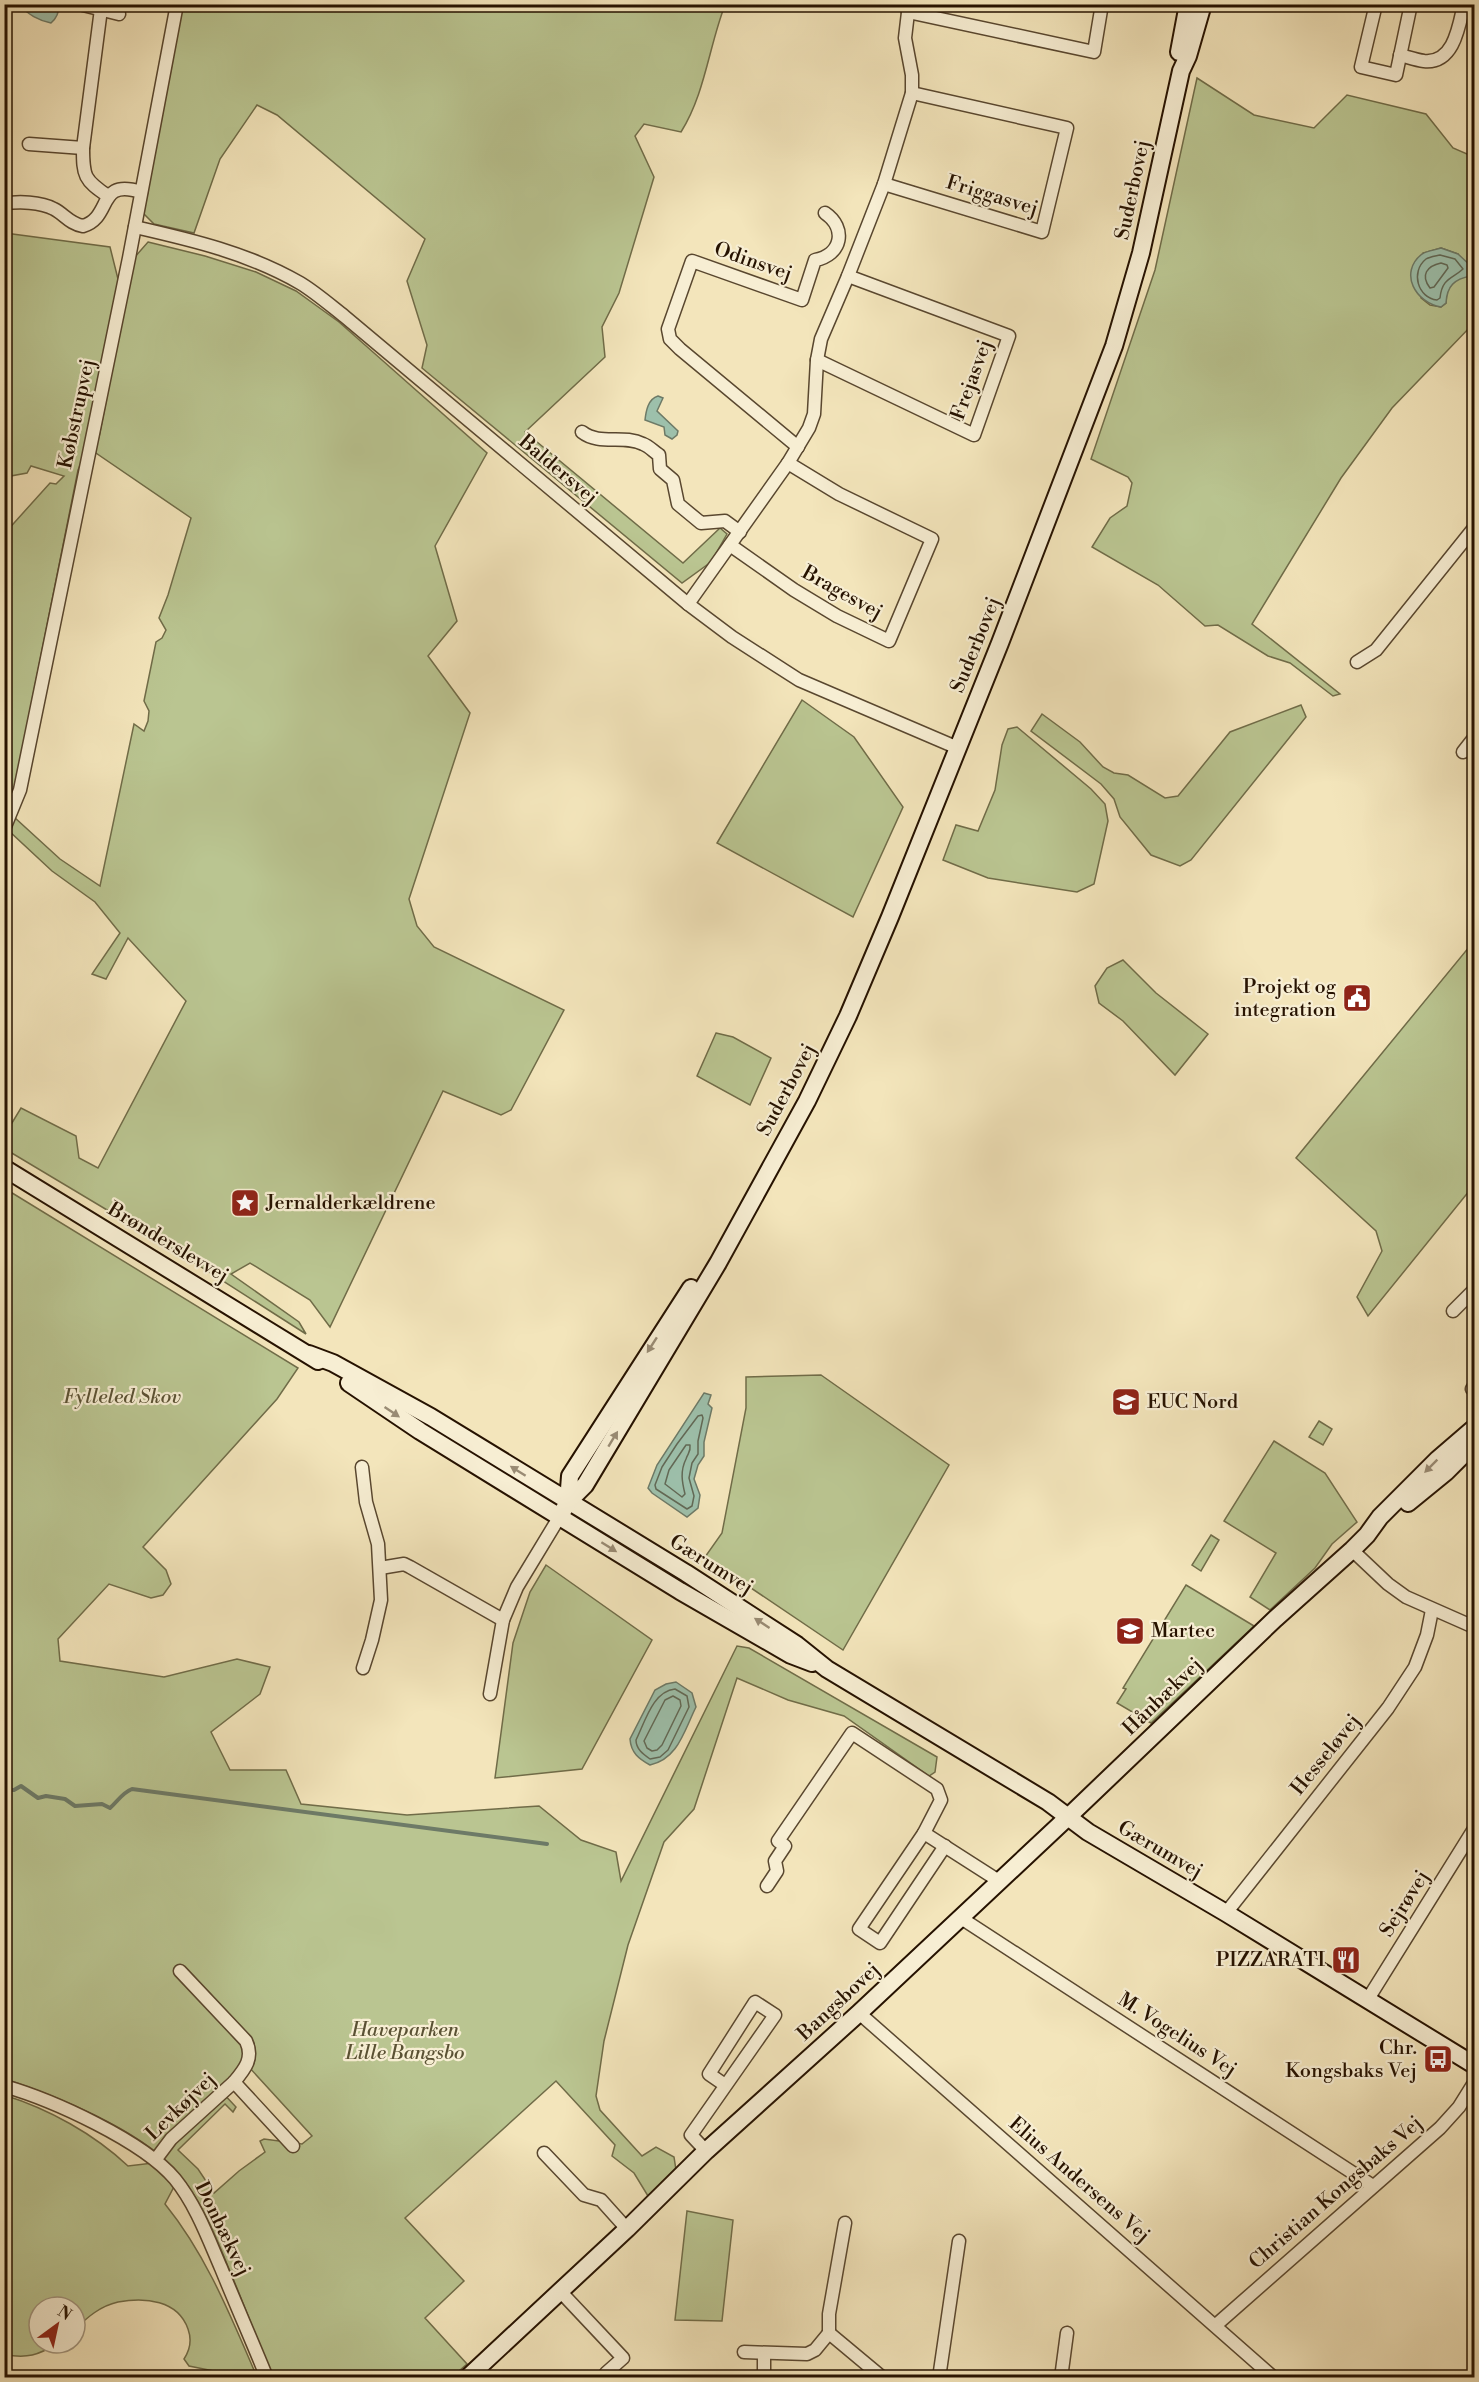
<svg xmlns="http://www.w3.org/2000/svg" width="1479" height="2382" viewBox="0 0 1479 2382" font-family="'Libre Bodoni',serif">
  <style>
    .green { fill: #bac591; stroke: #706c48; stroke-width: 1.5; fill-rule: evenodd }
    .water { fill: #9dc0ab; stroke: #6d7a67; stroke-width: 1.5 }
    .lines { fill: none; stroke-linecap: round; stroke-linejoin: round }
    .shore { stroke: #626956; stroke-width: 1.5 }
    .stream { stroke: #6d7a67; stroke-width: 4 }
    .street-casing { stroke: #59472f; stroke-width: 15 }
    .secondary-casing { stroke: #261200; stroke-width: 20 }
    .street { stroke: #f7eed3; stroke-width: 12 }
    .secondary { stroke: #f7eed3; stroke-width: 16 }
    .oneway { fill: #998b74 }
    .labels { text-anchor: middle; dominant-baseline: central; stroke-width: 4.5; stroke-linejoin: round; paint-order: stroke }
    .street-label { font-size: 20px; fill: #261200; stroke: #f7eed3 }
    .poi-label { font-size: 20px; fill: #261200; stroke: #f7eed3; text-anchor: end }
    .park-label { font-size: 20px; font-style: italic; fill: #5a5133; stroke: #f7eed3 }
  </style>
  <rect width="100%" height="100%" fill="#f3e5bb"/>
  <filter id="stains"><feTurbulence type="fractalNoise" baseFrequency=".00333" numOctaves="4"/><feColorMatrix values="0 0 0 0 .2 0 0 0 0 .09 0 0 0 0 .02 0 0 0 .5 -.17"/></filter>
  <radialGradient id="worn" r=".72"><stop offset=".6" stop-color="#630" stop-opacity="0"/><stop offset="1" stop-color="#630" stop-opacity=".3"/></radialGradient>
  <g class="green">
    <path d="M176,5H725C709,46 705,94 681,132L644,124L635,136L654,177L619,293L602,327L605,357L525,432L683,563L720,528L727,534L711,562L682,583L422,368L427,345L407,281L425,239L277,115L257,105L220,159L194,233L154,224L143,213L173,59Z"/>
    <path d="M1197,78L1254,115L1314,128L1347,95L1426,114L1453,148L1474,157V323L1392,408L1341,478L1252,624L1340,694L1333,696L1290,663L1268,656L1218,625L1205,626L1158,585L1092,547L1110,518L1127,506L1132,483L1128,477L1091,459L1155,270ZM1441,248L1458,254V278L1447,290L1446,303L1441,307L1430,305L1421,298L1423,253Z"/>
    <path d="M5,233L110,247L119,283L82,461L78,470L15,786L5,808V533L50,483L56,484L64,476L31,466L27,473L5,477Z"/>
    <path d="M148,242L205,256L256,272L296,291L339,322L487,453L435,546L457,621L428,656L470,713L409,899L417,926L434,947L564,1010L511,1110L501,1115L443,1091L330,1327L310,1300L250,1263L231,1274L299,1322L306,1334L184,1256L5,1149L4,1136L21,1108L76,1136L79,1158L98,1168L186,1001L128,938L106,979L92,974L120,933L95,902L52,871L8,830L14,817L60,859L100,886L134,724L144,731L148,721L149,711L144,701L156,642L162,638L166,630L159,618L168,595L191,518L93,451L99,437L134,258Z"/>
    <path d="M802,700L854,737L903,807L853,917L717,843Z"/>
    <path d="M1301,705L1306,717L1191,860L1180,866L1151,855L1120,817L1114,799L1101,784L1031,731L1042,714L1080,742L1103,767L1114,773L1128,775L1165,798L1178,796L1230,732Z"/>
    <path d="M1017,727L1091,789L1105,804L1108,821L1094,884L1077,892L988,878L943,860L956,825L978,831L995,790L1002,745L1008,729Z"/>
    <path d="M1474,941V1185L1368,1316L1357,1297L1382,1251L1376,1231L1296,1158Z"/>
    <path d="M1123,960L1156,993L1208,1034L1175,1075L1123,1021L1099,1003L1095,986L1107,968Z"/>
    <path d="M716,1033L733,1037L771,1058L750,1105L697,1076Z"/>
    <path d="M4,1188L298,1368L277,1399L143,1547L166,1570L171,1584L163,1595L151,1598L109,1584L58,1639L60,1661L164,1677L237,1659L270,1667L260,1694L211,1732L230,1770H286L301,1804L407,1815L539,1806L581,1840L616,1852L621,1881L737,1646L749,1648L937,1757L935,1772L929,1776L844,1716L788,1700L737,1678L694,1809L664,1842L628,1945L604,2041L596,2096L600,2110L642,2156L656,2147L674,2157L676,2170L648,2196L634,2173L612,2156L615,2145L556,2081L405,2218L464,2281L425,2318L467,2364L452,2377H273C259,2344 246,2310 232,2276C216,2238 202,2198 173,2168C138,2129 54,2095 5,2079ZM248,2066L312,2136L302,2144L264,2139L260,2141L265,2152L239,2171L214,2193L198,2169L178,2150L225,2104L233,2112L236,2107L220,2090Z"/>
    <path d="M821,1375L949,1465L843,1650L705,1557L722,1533L746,1408V1377Z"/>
    <path d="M1319,1421L1332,1429L1323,1445L1309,1437Z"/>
    <path d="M1274,1441L1325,1473L1357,1522L1332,1544L1315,1568L1270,1610L1250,1597L1276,1553L1224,1521Z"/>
    <path d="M1211,1535L1219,1540L1201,1571L1192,1565Z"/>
    <path d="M546,1565L652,1640L582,1769L495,1778L513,1643L530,1592Z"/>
    <path d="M1186,1585L1254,1626L1151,1723L1117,1703L1126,1689L1123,1688Z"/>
    <path d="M4,2095C49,2109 94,2134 128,2166L153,2163L177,2181L165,2204C207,2256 231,2317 257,2377H224V2373L189,2366L184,2359C190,2350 192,2340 188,2329C178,2300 145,2297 118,2302C100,2306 88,2317 75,2329V2307H39V2343H58C37,2356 28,2358 5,2355Z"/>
    <path d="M687,2211L733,2220L722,2321L675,2320Z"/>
  </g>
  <g class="water">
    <path d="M21,5H59C59,13 57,18 51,23C40,21 26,14 21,5Z"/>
    <path d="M1441,248L1458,254L1472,267L1471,276C1454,279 1447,286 1446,303L1441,307C1416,303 1398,273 1422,254C1427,251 1435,250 1441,248Z"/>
    <path d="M658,396L663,398L657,411L678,431L677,435L672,439L665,435L664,427L645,420C646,411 648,399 658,396Z"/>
    <path d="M704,1393L711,1395L708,1404L712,1408L704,1442V1456L698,1465L694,1479L700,1495L698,1508L687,1517L652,1493L648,1488L657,1465Z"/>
    <path d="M676,1682L692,1693L696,1707C684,1731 678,1759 650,1765C639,1759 631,1753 630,1739L655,1690L666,1684Z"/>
  </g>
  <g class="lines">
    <g class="shore">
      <path d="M1440,255L1455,259L1463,269C1452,279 1442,278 1440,298L1437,300C1418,298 1410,272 1426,259C1429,257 1436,256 1440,255Z"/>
      <path d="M1441,263L1447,265L1448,268L1434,287L1430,288C1420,275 1427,266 1441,263Z"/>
      <path d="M702,1415L703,1418L698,1441V1454L692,1463L689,1478L694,1496L692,1506L687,1509L656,1489L655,1485L662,1467L677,1444L698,1416Z"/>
      <path d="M686,1445H690C691,1452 688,1453 686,1459C680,1471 682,1482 685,1494L682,1497L665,1484L669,1470Z"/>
      <path d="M675,1689L687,1696L689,1707L668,1750L660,1757L650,1759C643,1754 636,1749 636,1740C645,1722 653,1691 675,1689Z"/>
      <path d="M673,1696L680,1700L681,1706L662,1745L657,1750L652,1751L647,1748L644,1741L665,1700Z"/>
    </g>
    <path class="stream" d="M4,1790H14L21,1786L38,1798L46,1796L65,1799L75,1806L102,1804L110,1808C118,1801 122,1793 132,1789L547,1844"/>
    <g class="street-casing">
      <g id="street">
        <path d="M1376,4L1361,67L1396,75L1411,4"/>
        <path d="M83,5L119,14"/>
        <path d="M101,9L83,148C83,176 84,180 108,196"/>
        <path d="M908,12L1094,52L1102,4"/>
        <path d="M1400,55C1408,57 1416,60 1424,61C1454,64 1459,26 1464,4"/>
        <path d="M29,144L83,148"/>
        <path d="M884,184L1042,232L1067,128L912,93"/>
        <path d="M4,204C18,201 41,202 54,209C64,214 70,224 83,226C113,217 96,178 141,192"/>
        <path d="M135,227C192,240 248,253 300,283C315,292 330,305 344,316L688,604L732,637L799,680L958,748"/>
        <path d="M817,360L974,435L1009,336L848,276"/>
        <path d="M582,432C600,446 623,434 643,444C649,446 654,452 659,455L660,469L673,480L678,504L701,523L725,521L740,532"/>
        <path d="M798,447L680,349L670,339L668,329L692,261L802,300L815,260C842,255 847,228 825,213"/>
        <path d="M730,545L794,590L837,616L889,641L932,539L839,494L788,463"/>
        <path d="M688,604L788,463L809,428L814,414L817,360L821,339L848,276L884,184L912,93V75L905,38L909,4"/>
        <path d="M1357,662L1376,650L1474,528"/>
        <path d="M1463,752L1474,738"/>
        <path d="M4,829L20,790L129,258L177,4"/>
        <path d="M1453,1311L1474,1290"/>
        <path d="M1472,1389L1474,1386"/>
        <path d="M362,1467L366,1502L378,1544L381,1600L372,1640L363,1668"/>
        <path d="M1352,1550L1388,1584L1406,1597L1474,1627"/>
        <path d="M380,1568L404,1564L410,1567L503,1620"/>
        <path d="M490,1694L503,1620L517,1587L560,1516"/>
        <path d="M924,1833L859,1929L880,1943L945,1846"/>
        <path d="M767,1886L777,1871L775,1861L785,1846L778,1841L852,1733L937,1789L941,1800L924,1833L999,1881"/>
        <path d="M1226,1913L1388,1708L1415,1667L1427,1635L1432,1610"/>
        <path d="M961,1918L1373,2186"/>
        <path d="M180,1971L246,2041C254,2058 245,2069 234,2082"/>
        <path d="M1368,1999L1474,1829"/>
        <path d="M859,2013L1274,2378"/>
        <path d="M4,2086C53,2100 143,2141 175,2179C196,2205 208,2238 221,2268C236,2305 252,2341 267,2378"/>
        <path d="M706,2151L691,2135L775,2015L755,2002L709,2074L725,2085"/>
        <path d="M544,2153L584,2195L601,2200L627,2229"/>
        <path d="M156,2159L171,2139L234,2082L293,2146"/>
        <path d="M559,2290L623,2358L606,2373"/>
        <path d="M1216,2325L1440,2128L1459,2107L1474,2083"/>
        <path d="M829,2333V2314L845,2223"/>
        <path d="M744,2352L807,2354L815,2350L829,2333L883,2378"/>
        <path d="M764,2354V2378"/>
        <path d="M939,2378L959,2241"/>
        <path d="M1061,2378L1067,2333"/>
      </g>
    </g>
    <g class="secondary-casing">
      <g id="secondary">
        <path d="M1179,52L1188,4"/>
        <path d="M4,1168L318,1361"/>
        <path d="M309,1354L333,1363L431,1417L686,1573L797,1645L827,1669L1048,1802L1088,1832L1226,1913L1474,2065"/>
        <path d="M349,1383L420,1431L680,1591L791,1655L812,1663"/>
        <path d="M568,1502L570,1476L691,1288"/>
        <path d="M1408,1503L1446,1472L1474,1444"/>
        <path d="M560,1516L568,1502L585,1485L718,1263L807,1101L848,1016L890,917L1000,643L1114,346L1141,253L1181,71L1188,56L1203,4"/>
        <path d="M467,2378L627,2229L706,2151L859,2013L1068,1817L1275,1619L1352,1550L1367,1535L1380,1517L1438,1459L1474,1428"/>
      </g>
    </g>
    <use href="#street" class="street"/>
    <use href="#secondary" class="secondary"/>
  </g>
  <defs><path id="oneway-solid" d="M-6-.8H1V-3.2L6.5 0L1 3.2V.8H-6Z" transform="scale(1.5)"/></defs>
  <g class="oneway">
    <use href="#oneway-solid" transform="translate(652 1345) rotate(123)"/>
    <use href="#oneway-solid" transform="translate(392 1412) rotate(34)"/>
    <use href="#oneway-solid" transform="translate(613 1439) rotate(-59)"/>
    <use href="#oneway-solid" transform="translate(1431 1466) rotate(135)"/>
    <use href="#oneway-solid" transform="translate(518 1471) rotate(-148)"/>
    <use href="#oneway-solid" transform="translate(609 1547) rotate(32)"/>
    <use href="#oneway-solid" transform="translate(762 1623) rotate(-147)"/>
  </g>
  <defs>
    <g id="civic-square" transform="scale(1.5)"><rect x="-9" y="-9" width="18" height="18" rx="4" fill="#8f2418" stroke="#f7eed3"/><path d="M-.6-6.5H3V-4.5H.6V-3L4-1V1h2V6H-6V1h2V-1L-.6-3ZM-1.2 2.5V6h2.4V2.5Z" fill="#fff"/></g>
    <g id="sight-square" transform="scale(1.5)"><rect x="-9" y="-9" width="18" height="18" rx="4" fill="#8f2418" stroke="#f7eed3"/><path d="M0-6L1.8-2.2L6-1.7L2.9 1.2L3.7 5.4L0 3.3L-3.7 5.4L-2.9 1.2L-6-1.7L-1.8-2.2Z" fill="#fff"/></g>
    <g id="university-square" transform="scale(1.5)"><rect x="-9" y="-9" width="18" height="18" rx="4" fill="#8f2418" stroke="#f7eed3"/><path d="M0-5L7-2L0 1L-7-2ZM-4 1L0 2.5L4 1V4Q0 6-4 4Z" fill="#fff"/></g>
    <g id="restaurant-square" transform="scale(1.5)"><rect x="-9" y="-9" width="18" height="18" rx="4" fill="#8f2418" stroke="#f7eed3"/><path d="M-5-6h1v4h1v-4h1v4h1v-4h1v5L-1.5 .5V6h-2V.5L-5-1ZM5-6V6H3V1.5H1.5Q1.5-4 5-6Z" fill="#fff"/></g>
    <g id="bus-square" transform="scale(1.5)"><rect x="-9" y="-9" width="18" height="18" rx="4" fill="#8f2418" stroke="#f7eed3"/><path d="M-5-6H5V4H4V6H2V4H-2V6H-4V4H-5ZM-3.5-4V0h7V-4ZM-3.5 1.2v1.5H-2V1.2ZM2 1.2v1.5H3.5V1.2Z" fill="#fff"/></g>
  </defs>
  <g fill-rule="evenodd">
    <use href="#civic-square" x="1357" y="998"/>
    <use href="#sight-square" x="245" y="1203"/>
    <use href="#university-square" x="1126" y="1402"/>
    <use href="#university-square" x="1130" y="1631"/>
    <use href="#restaurant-square" x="1346" y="1960"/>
    <use href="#bus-square" x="1438" y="2059"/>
  </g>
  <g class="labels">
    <g class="street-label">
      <text transform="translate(1133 190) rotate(-78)">Suderbovej</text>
      <text transform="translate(992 196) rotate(17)">Friggasvej</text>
      <text transform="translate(753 262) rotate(19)">Odinsvej</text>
      <text transform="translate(972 380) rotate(-70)">Frejasvej</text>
      <text transform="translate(77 414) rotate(-78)">Købstrupvej</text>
      <text transform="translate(558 470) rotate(40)">Baldersvej</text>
      <text transform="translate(842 593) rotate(29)">Bragesvej</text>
      <text transform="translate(976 645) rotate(-68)">Suderbovej</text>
      <text transform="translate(787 1090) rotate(-62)">Suderbovej</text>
      <text transform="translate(168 1243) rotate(31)">Brønderslevvej</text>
      <text transform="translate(711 1565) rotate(32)">Gærumvej</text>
      <text transform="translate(1163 1697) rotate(-44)">Hånbækvej</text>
      <text transform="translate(1326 1755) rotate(-51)">Hesseløvej</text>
      <text transform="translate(1160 1850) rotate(30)">Gærumvej</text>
      <text transform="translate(1405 1904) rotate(-58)">Sejrøvej</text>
      <text transform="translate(839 2002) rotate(-43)">Bangsbovej</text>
      <text transform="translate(1177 2035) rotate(33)">M. Vogelius Vej</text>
      <text transform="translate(181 2107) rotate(-44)">Levkøjvej</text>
      <text transform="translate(1079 2180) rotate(41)">Elius Andersens Vej</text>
      <text transform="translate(1336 2193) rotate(-41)">Christian Kongsbaks Vej</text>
      <text transform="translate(222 2229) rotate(64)">Donbækvej</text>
    </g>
    <g class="poi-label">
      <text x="1336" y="987">Projekt og<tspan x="1336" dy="23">integration</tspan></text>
      <text x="266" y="1203" text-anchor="start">Jernalderkældrene</text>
      <text x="1147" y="1402" text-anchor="start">EUC Nord</text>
      <text x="1151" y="1631" text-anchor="start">Martec</text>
      <text x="1325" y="1960">PIZZARATI</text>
      <text x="1417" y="2048">Chr.<tspan x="1417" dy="23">Kongsbaks Vej</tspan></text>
    </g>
    <g class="park-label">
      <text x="122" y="1397">Fylleled Skov</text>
      <text x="405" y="2030">Haveparken<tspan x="405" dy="23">Lille Bangsbo</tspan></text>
    </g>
  </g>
  <rect width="1479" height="2382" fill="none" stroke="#f3e5bb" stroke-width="24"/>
  <rect x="6" y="6" width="1467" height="2370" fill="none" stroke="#261200" stroke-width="3"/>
  <rect x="12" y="12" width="1455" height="2358" fill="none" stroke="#261200" stroke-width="1.5"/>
  <g transform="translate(57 2325) rotate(33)"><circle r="28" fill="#f7eed3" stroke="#a3967f" stroke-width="1.5"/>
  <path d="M0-4.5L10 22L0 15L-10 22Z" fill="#8f2418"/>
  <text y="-9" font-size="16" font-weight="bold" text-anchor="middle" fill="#261200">N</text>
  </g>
  <rect width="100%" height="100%" filter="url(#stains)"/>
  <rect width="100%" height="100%" fill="url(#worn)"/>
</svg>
